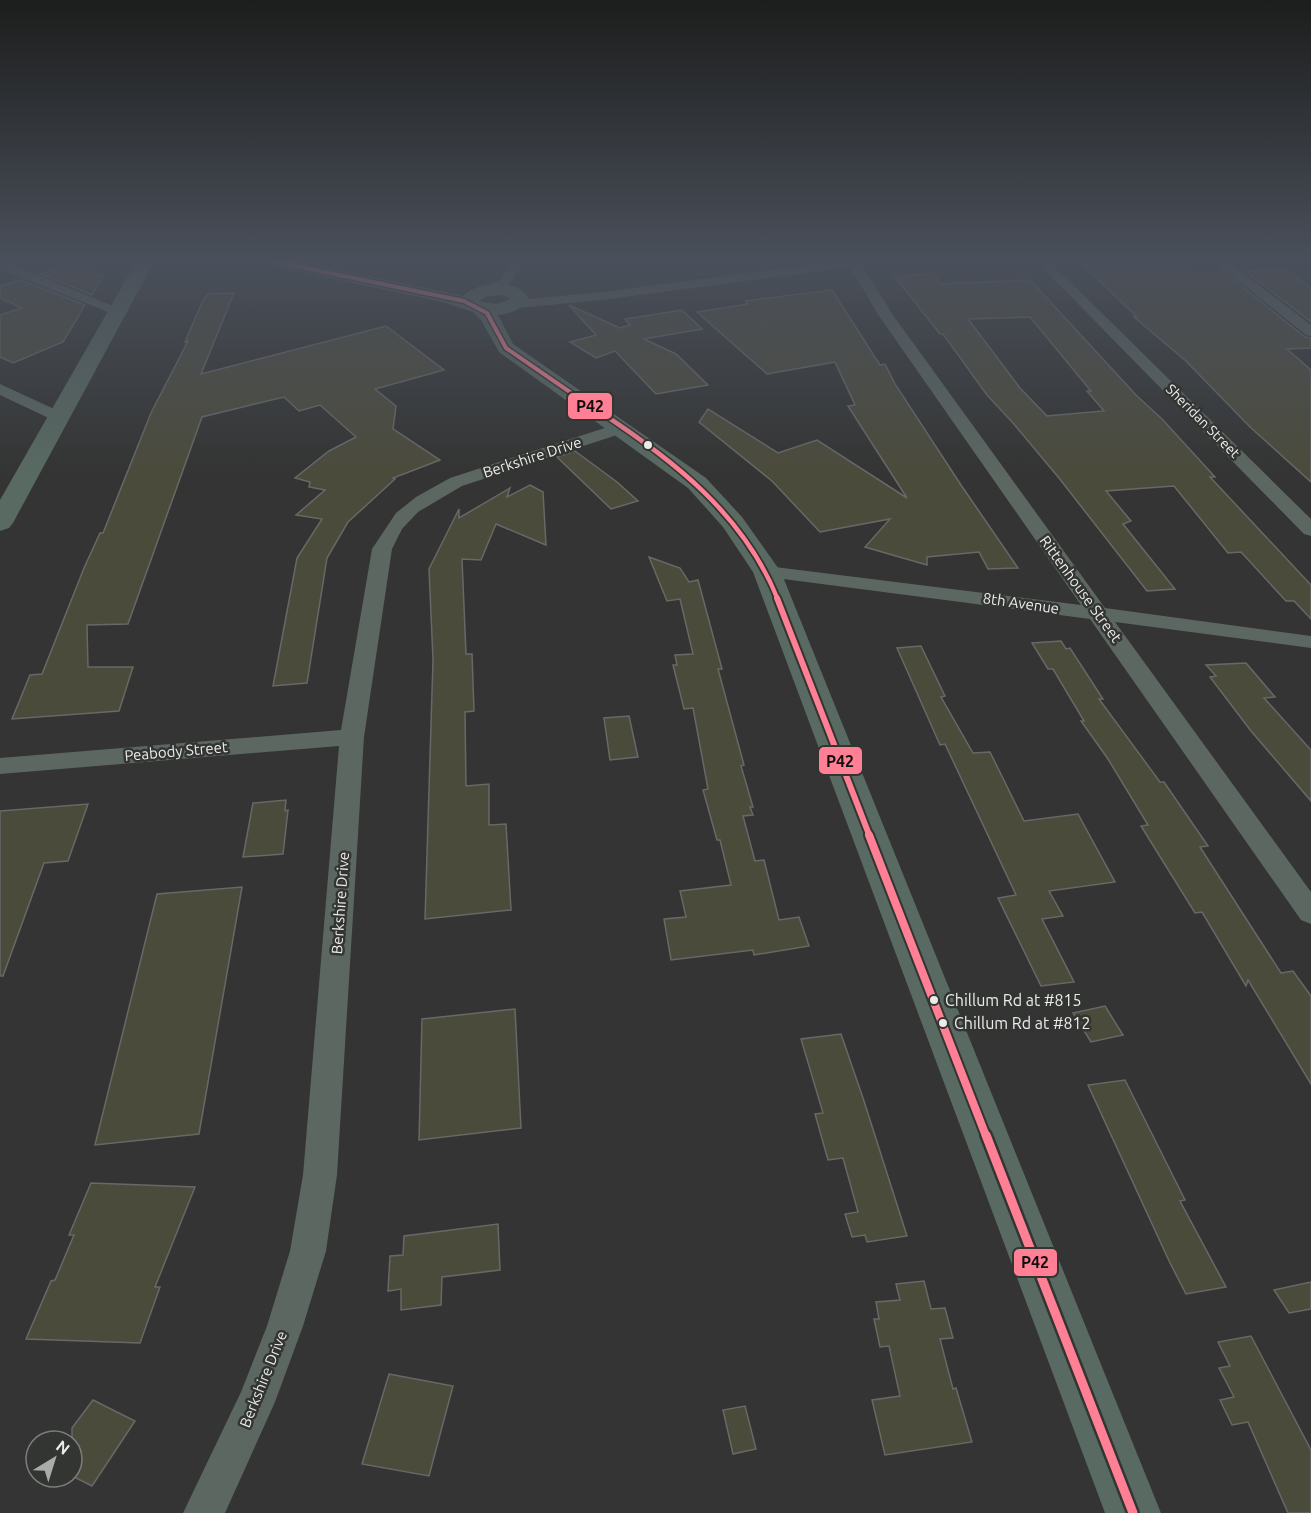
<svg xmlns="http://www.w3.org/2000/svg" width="1311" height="1513" viewBox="0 0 1311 1513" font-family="Ubuntu,sans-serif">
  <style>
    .building { fill: #4b4b3c; stroke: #686867; stroke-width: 1.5; fill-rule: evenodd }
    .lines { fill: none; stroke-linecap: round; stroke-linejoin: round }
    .street { fill: #5c6761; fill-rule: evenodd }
    .secondary { fill: #596a62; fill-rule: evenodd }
    .bus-1-far4-casing { stroke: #333532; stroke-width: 7 }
    .bus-1-far3-casing { stroke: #333532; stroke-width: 8 }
    .bus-1-far2-casing { stroke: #333532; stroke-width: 10 }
    .bus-1-far1-casing { stroke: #333532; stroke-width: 12 }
    .bus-1-casing { stroke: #333532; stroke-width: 14 }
    .bus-1-far4 { stroke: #ff8094; stroke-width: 4 }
    .bus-1-far3 { stroke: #ff8094; stroke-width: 4.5 }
    .bus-1-far2 { stroke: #ff8094; stroke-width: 6 }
    .bus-1-far1 { stroke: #ff8094; stroke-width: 8 }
    .bus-1 { stroke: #ff8094; stroke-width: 9 }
    .bus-dot { fill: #ebecea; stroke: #333532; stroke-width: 2 }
    .labels { text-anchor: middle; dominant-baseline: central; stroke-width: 5; stroke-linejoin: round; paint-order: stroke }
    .far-street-label { font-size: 14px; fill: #ebecea; stroke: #333532 }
    .street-label { font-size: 15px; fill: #ebecea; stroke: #333532 }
    .near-bus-label { font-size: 16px; fill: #ebecea; stroke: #333532; text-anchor: start }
    .line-badge { stroke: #333532; stroke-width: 2 }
    .pale-badge-label { font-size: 16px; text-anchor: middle; font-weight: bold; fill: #111 }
  </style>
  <rect width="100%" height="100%" fill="#333433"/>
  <g class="building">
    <path d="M1178,262L1196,274L1224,272L1305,337L1311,338V348L1287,349L1311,370V482L1250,427L1186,361L1134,317H1137L1081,263Z"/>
    <path d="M71,264L103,276L92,295L41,274Z"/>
    <path d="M1285,269L1311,288V322L1245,271Z"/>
    <path d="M932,273L941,284L1029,280L1033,283L1136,395L1162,419L1215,477H1210L1311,585V619L1294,601H1286L1241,552L1228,553L1174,486L1106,491L1131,521L1123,524L1175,589L1147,591L1059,478L1013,423L987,395L943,334H940L895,277ZM1030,317L1091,391H1087L1104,411L1047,416L1020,388L968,319Z"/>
    <path d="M21,280L85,305L63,342L13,363L0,357V315L22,308L0,298V286Z"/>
    <path d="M832,290L880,365L885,364L895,384L961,485L1018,568L988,569L979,552L927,557V565L865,547L890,519L820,532L772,481L699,422L708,409L778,453L817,440L907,498L848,406L855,405L835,362L767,374L697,312L748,304L745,301Z"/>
    <path d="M234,293L201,374L386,326L444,370L375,389L396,406L393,429L440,460L393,478L395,479L348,522L327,558L307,683L273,686L297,558L322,519L296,515L325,490L309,487L310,482L295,478L329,451L356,437L320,405L299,411L284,397L202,417L128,624L87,625L88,667H133L119,711L12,719L30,675L42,674L84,568L100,533H103L151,413L188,341L185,342L203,300L208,294Z"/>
    <path d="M569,305L620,328L630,325L625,319L682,310L702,329L644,339L676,354L708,385L656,394L615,351L596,358L570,342L596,335Z"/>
    <path d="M575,451L617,482L638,501L611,509L557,457Z"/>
    <path d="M530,485L543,492L546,545L496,524L481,560L462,559L466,654H472L474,711L465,712L466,786L489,784V825L506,824L511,910L425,919L433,660L429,569L459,509V518L510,488L507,497Z"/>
    <path d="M649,557L680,568L689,582L698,580L722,669H718L744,765L741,766L753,807H750L753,815L743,816L755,861L764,860L779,920L799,917L809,946L754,955L753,950L671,960L664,919L686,917L680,891L731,885L720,840H717L703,790L708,789L693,708L684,709L673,665H677L675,655L693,654L680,599L667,601Z"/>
    <path d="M1061,641L1066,649L1070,648L1103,699H1099L1160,782H1164L1208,846L1200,847L1281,973L1293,971L1311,996V1084L1248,980L1246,986L1202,912L1195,913L1141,826L1148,825L1108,759L1081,721H1084L1053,669H1048L1032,643Z"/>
    <path d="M921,646L945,696L941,697L973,753L990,752L1024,821L1078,814L1115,882L1049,891L1063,916L1042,919L1074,982L1041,986L998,898L1016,895L945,744L940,745L897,648Z"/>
    <path d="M1246,663L1275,697L1264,698L1311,750V801L1251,731L1210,677L1216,676L1206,665Z"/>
    <path d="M629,716L638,757L610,760L604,718Z"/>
    <path d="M286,800L285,811L288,810L283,854L243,857L253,803Z"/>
    <path d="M88,804L68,861L44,863L3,976H0V811Z"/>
    <path d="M242,887L199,1134L95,1145L157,894Z"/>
    <path d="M1105,1006L1123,1035L1091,1042L1073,1013Z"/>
    <path d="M515,1009L521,1128L419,1140L422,1019Z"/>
    <path d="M841,1034L863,1098L907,1236L867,1242L865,1235L852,1237L845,1214L858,1212L843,1158L828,1160L815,1114L823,1113L801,1039Z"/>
    <path d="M1125,1080L1185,1200L1180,1201L1226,1287L1186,1294L1170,1263L1088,1085Z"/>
    <path d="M91,1183L195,1187L155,1287H160L140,1343L26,1339L51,1281L55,1280L74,1235H69Z"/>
    <path d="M498,1224L500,1270L442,1277L441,1305L401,1310V1289L388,1291L390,1256L403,1255L404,1236Z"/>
    <path d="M924,1281L931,1309L945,1308L953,1338L940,1339L953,1389L956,1388L972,1442L885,1455L872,1400L900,1396L889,1346L880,1347L874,1319H879L876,1302L900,1300L896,1284Z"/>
    <path d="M1311,1282V1309L1289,1313L1274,1290Z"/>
    <path d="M1251,1336L1311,1450V1513H1288L1248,1422L1232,1425L1220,1400L1234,1397L1219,1368L1230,1366L1218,1342Z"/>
    <path d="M389,1374L453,1386L429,1476L362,1464Z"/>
    <path d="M93,1400L135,1421L92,1486L72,1476V1428Z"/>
    <path d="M745,1406L756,1449L733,1454L723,1410Z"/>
  </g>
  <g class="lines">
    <g class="street">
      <path d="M0,262H6L125,311L118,315L113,314L0,269Z"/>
      <path d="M510,262H522C515,278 503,299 482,294V288L502,279Z"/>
      <path d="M832,262H865L862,265L893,315L1105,608L1311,636V648L1115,622L1311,892V924L1301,920L1090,619L760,576L757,572L760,568L767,566L1081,605L879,316L850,267L602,300L517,308L510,304L517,300L602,292Z"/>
      <path d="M1037,262H1050L1311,519V536L1304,534Z"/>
      <path d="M1215,262H1229L1311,325V336L1306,335Z"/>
      <path d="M0,384L65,414L67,417L59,422L53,420L0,395Z"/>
      <path d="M620,423L626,424L628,428L626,432L462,486L418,512L402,529L392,549L364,737L337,1175L326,1251L303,1326L275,1402L225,1513H183L241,1392L267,1326L290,1251L303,1175L339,746L0,774V758L341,730L372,549L396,513L416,497L450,478Z"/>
    </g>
    <g class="secondary">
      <path d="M136,262H154L13,523L9,528L0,531V500Z"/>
      <path d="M268,262H301L463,296C479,281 516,278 529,298C521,310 512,313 498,315L513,344L706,478L742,517L781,572L1161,1513H1105L753,572L723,527L688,488L499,352L481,320L473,312L443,302L277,267ZM502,295L510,299L497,304L479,301L488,296Z"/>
    </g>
    <g class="bus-1-far4-casing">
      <path id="bus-1-far4" d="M277,262L464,301L487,313L506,348L599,412"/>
    </g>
    <g class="bus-1-far3-casing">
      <path id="bus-1-far3" d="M597,410C672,459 744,514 778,600"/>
    </g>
    <g class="bus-1-far2-casing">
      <path id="bus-1-far2" d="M777,598L870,837"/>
    </g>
    <g class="bus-1-far1-casing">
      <path id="bus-1-far1" d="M869,835L986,1136"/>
    </g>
    <g class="bus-1-casing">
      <path id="bus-1" d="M986,1135L1133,1513"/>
    </g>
    <use href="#bus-1-far4" class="bus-1-far4"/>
    <use href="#bus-1-far3" class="bus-1-far3"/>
    <use href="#bus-1-far2" class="bus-1-far2"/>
    <use href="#bus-1-far1" class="bus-1-far1"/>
    <use href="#bus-1" class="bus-1"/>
  </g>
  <linearGradient id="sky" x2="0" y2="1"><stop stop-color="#1c1d1c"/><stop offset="0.55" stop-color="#4a505b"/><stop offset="1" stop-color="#4a505b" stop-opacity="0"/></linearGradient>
  <rect width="1311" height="474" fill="url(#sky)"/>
  <g class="bus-dot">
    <circle cx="648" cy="445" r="5"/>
    <circle cx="934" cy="1000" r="5"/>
    <circle cx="943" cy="1023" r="5"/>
  </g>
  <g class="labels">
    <g class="far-street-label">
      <text transform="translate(1203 421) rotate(45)">Sheridan Street</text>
    </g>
    <g class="street-label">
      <text transform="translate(532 457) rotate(-18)">Berkshire Drive</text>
      <text transform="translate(1081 589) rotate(54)">Rittenhouse Street</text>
      <text transform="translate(1021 603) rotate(8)">8th Avenue</text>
      <text transform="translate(176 751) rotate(-5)">Peabody Street</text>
      <text transform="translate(340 903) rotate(-86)">Berkshire Drive</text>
      <text transform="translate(263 1379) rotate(-68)">Berkshire Drive</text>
    </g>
    <g class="near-bus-label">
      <text x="945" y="1000">Chillum Rd at #815</text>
      <text x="954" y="1023">Chillum Rd at #812</text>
    </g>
  </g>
  <g class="line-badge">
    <rect x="567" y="392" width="46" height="28" rx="6" fill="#ff8094"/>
    <rect x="818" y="746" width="45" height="29" rx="6" fill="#ff8094"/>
    <rect x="1013" y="1248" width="45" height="29" rx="6" fill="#ff8094"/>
  </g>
  <g class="pale-badge-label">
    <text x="590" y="412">P42</text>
    <text x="840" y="767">P42</text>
    <text x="1035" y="1268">P42</text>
  </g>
  <g transform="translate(54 1459) rotate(38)"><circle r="28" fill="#333532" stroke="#7d7e7c" stroke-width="1.5"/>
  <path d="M0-4.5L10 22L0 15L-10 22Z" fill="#abacaa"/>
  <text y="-9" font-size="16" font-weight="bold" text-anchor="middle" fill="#ebecea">N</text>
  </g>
</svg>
